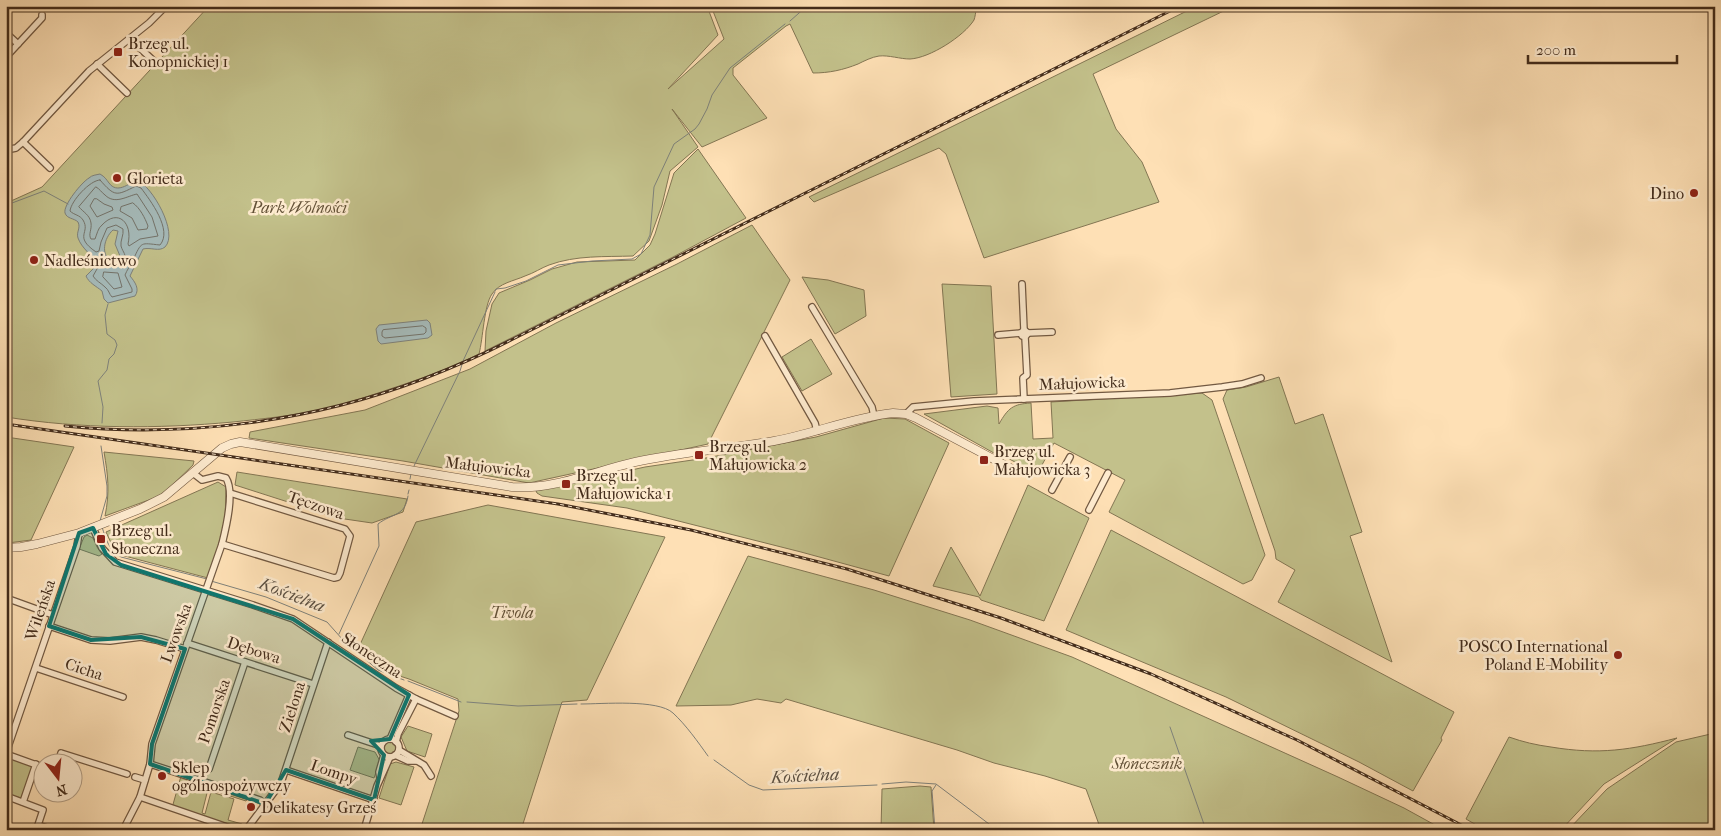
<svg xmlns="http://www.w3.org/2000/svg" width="1721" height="836" viewBox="0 0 1721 836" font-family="'IM FELL French Canon',serif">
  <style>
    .green { fill: #c3c18b; stroke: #837653 }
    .water { fill: #a5bab9; stroke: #7e817a; fill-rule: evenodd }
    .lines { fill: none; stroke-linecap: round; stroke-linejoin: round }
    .shore { stroke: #74736a; stroke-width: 1 }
    .stream { stroke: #7e817a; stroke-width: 1 }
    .minor-casing { stroke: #725942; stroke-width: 8 }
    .tertiary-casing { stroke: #725942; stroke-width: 9 }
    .minor { stroke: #feebcf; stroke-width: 5.5 }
    .tertiary { stroke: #feebcf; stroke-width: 8 }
    .rail-casing { stroke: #432c1b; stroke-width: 3 }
    .rail { stroke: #feebcf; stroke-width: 1; stroke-dasharray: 4; stroke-linecap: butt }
    .marked { fill: #0f766e; fill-opacity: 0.2; stroke: #0f766e; stroke-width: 4; stroke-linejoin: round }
    .poi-dot { fill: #8f2418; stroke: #feebcf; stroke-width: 2 }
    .labels { text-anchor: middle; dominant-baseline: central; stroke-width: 5; stroke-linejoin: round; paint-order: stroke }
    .poi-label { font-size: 16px; fill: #432c1b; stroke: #feebcf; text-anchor: start }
    .park-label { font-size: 16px; font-style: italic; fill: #635137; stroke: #feebcf }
    .street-label { font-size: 16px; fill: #432c1b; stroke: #feebcf }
    .water-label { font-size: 18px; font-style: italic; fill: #5c5042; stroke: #feebcf }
  </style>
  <rect width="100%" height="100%" fill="#fee0b5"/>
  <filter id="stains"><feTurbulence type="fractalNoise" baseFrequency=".004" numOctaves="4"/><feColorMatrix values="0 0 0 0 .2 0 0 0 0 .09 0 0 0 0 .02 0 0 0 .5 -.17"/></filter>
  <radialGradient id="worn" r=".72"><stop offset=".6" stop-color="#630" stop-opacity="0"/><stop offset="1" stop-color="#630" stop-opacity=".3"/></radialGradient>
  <g class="green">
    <path d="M209,6H707L718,35L668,89L724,39L711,6H980L976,8C976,12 975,17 974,20C964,36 930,58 910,59C900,59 889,55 879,56C872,57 864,61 858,64C843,70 829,73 813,73L790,24L786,26L733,68V75L767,118L702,147L672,109L698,147L670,171L662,205L649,241L633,256C605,257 576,255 549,265C541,268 534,273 525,276C514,281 499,283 492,294C484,305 483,339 479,354C453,367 426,377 399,386C372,395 346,404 319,410C291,416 261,419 233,422C157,429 81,429 6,417V199L11,201L42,187Z"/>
    <path d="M1197,6H1234L1093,74L1116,129L1142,162L1159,202L984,258L946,154L939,148L814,202L809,197Z"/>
    <path d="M698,149L746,218L673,257L485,351L486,331L492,304L499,293L530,280L552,269L577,262L635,260L650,245L655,234L674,173Z"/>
    <path d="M752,225L790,280L708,444L529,483L403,461L249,438L250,432L365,410L470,369L556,323L677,264Z"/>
    <path d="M802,277L828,280L864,290L866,316L835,334Z"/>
    <path d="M942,284L991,286L997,394L951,397Z"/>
    <path d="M811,339L832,374L802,391L782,357Z"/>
    <path d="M1279,377L1295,424L1323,414L1362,532L1350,536L1392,662L1278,602L1295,570L1276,559L1275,551L1223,399L1227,390L1246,387Z"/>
    <path d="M1202,393L1212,400L1265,555L1252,580L1243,584L1109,512L1125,480L1054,443L1037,474L1002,455L1001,457L924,414L987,406L998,408L999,424C1008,408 1013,404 1031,403L1033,439L1053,438L1051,402Z"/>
    <path d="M884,418L905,419L949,443L889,576L801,552L627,508L542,496L537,493L536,491L645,467L706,458L816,437Z"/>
    <path d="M6,437L74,447L31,540L8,543H6Z"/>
    <path d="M104,452L194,461L193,465L166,491L157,497L105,516C110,492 108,475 104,452Z"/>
    <path d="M237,472L407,499L403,512L372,523L338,518L235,485Z"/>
    <path d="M218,482L226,487L225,523L221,543L208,578L121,555L112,545L106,532Z"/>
    <path d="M1028,485L1089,518L1044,621L981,600L979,597L933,586L951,547L980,596Z"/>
    <path d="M488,505L665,537L587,700L562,702L521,830H420L459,711L458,699L409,679L378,669L358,649L416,522Z"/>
    <path d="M1111,530L1454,712L1441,738L1442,740L1413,791L1359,762L1226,697L1066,630Z"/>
    <path d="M87,535L93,538L97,547L102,554L99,556L79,549L84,537Z"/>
    <path d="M748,556L874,590L970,620L1072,657L1338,777L1404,808L1444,830H1101L1086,789L1045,776L994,763L957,750L786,699L781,703L757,699L731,705L676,706Z"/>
    <path d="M408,726L432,734L425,757L407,751L401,737Z"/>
    <path d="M1715,733V830H1568L1607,789L1676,742Z"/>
    <path d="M1509,737C1523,742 1536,745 1551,747C1599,755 1631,750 1677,738L1604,784L1561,830H1485L1466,819Z"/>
    <circle cx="390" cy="748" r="6"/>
    <path d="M358,747L375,752L380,761L374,778L350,770Z"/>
    <path d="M7,757L32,766V768L21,798L6,794Z"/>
    <path d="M396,762L414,767L401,805L379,798L390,764Z"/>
    <path d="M181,776L248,798L246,801L208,789L202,813L205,814L211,792L234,799L228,820L242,824L240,828L172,808Z"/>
    <path d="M920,786L931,787L934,830H881L882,789Z"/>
  </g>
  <g class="water">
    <path d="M100,174C105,177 106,179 109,183C117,194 128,184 137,180C152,186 179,233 165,247C159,252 151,247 143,249L130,276C135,282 140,289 135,296L108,303L104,299L102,291C96,286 89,283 86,276L93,269L95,263C91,253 82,249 78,238C76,232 81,228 78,222C74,218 67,219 65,213C63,205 82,182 89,178C92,175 96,175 100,174ZM113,230L118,231L115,244L120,256L119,259L112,262C100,255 104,238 113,230Z"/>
    <path d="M427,320L430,323L432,335L428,338L381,344L378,341L376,329L379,325Z"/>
  </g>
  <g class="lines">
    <g class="shore">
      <path d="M100,180C115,197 116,196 136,186L141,188C150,200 173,230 160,245C140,243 142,241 133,260C130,266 127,270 125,275L132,289V292L112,297C109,294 109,290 105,287C101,283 96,281 93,276L101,262C110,264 115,269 124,262C127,254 123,253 121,246C120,241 124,235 123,229L116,225L107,228L101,242L99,251L96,252C73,236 91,233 83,220C80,215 74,215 70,211C71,201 90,180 100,180Z"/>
      <path d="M96,187C100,189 101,192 105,195C115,205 127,196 137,194L152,217L158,236L140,239L129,246L128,244C133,223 118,208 102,225C98,228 97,234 95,239H91C88,234 92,230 91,223C90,215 83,212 79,207Z"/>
      <path d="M97,199L104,204L112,207L113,210L97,217L90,206L94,199Z"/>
      <path d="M133,203C140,208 145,218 148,226L147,229L138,230L132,218L120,211L121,207Z"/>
      <path d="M104,272L118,273L122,287L114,289L103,277Z"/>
      <path d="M423,326L426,328V332L424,334L385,338L382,336V332L383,330Z"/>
    </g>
    <g class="stream">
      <path d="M790,21L807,6"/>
      <path d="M6,203H12L44,191L68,204"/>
      <path d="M495,291L496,289L505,288L526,281L558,265L592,261L632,259L641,254L650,235L654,187L674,144L695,129L699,124L707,109L712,95L730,68L785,24"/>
      <path d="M102,423L103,407L98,381L107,370L109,359L114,354L117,345L115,340L107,334L105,315L108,304"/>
      <path d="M414,466L460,371L463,361L495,292"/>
      <path d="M410,479L411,474"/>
      <path d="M408,494L409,490"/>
      <path d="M100,521L107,496V486L101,446"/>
      <path d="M102,527C106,539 109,551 121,557L207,579"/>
      <path d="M211,581L266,597L327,622L343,640L378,670L404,680"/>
      <path d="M339,634L379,546L378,524C392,513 405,517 408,496"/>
      <path d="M408,681L461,702"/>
      <path d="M467,702L518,706L577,704"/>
      <path d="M581,704C602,704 658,699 673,713C686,725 698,742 708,756"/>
      <path d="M1170,727L1206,830"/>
      <path d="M714,760L749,785L763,790L877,785"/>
      <path d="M882,784L906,782L936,784L997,830"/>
      <path d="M935,830L932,791L936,785"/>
    </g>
    <g class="minor-casing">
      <g id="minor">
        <path d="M6,33L18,44"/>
        <path d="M130,39L156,63"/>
        <path d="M6,57L42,18V15"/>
        <path d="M97,64L127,93"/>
        <path d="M23,142L50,168"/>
        <path d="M6,150L16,148L23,142L89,71L149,23L166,6"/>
        <path d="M1022,284L1024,330"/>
        <path d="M812,307L872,407L874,416"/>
        <path d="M1028,333L1052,332"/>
        <path d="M998,335L1021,333"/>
        <path d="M765,336L815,423L817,431"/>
        <path d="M1024,399L1023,378L1027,375L1025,337L1028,333L1024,330L1021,333L1022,336L1025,337"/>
        <path d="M906,414L913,407L974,401L1170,393L1222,387L1242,384L1261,378"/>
        <path d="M1052,490L1070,457"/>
        <path d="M1089,510L1108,473"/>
        <path d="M93,528L102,548L115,562L253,605L293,619L396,688L416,699L455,716"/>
        <path d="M222,544L334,578L338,577L340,573L350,536L345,529L230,493"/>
        <path d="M6,598L53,615"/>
        <path d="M49,626L91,640L110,641L141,637L156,640L185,649"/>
        <path d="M187,643L313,684"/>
        <path d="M36,668L123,697"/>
        <path d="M348,735L381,746"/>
        <circle cx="390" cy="748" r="9"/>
        <path d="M390,739L409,695"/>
        <path d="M396,742L398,734L416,699"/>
        <path d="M399,750L424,765L431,776"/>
        <path d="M6,753L77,546L79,533"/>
        <path d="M6,754L42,767"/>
        <path d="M395,755L408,761H416"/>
        <path d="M58,764L61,753L127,774"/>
        <path d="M150,764L260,800L265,804"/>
        <path d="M209,769L245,662"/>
        <path d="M286,770L374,800"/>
        <path d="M135,777L145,780"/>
        <path d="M380,778L379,772L384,755"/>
        <path d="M6,796L43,810L38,825L53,830"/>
        <path d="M140,797L236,830"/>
        <path d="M23,802L36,764"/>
        <path d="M123,830L140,797L150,764L152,744L222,544C226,528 235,492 226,478L218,476L202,480L193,473"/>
        <path d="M246,830L281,783L328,642"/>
        <path d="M364,830L377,786L390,757"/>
      </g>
    </g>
    <g class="tertiary-casing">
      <path id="tertiary" d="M6,548L21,547L37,544L79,533L140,509L164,497L222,448L231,444L240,442L512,487C554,490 595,471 635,462C681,452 728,449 774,441C813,434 854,417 893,413L906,414L916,418L1018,472"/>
    </g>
    <use href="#minor" class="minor"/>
    <use href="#tertiary" class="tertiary"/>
    <g class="rail-casing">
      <g id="rail">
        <path d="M6,424L558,504L691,530L847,569L1001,618L1151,674L1297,740L1471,830"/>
        <path d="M65,426C185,438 311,422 423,379C454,367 484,354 513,339L1180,6"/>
      </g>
    </g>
    <use href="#rail" class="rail"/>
  </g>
  <path class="marked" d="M93,528L106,554L121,565L293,619L409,695L390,739L371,741L384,755L374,800L286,770L265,804L150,764L152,744L185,649L141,637L91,640L49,626L79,533Z"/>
  <g class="poi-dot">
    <rect x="113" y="47" width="10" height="10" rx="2.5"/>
    <circle cx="117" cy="178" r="5"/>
    <circle cx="1694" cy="193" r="5"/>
    <circle cx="34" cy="260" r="5"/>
    <rect x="694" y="450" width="10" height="10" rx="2.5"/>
    <rect x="979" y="455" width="10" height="10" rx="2.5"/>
    <rect x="561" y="479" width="10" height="10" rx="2.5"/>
    <rect x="96" y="534" width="10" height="10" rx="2.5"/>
    <circle cx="1618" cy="655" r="5"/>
    <circle cx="162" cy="776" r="5"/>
    <circle cx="251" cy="807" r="5"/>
  </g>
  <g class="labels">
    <g class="poi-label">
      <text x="128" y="43">Brzeg ul.<tspan x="128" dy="18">Konopnickiej 1</tspan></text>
      <text x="127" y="178">Glorieta</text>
      <text x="1684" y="193" text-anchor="end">Dino</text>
      <text x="44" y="260">Nadleśnictwo</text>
      <text x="709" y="446">Brzeg ul.<tspan x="709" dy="18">Małujowicka 2</tspan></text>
      <text x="994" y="451">Brzeg ul.<tspan x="994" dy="18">Małujowicka 3</tspan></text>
      <text x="576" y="475">Brzeg ul.<tspan x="576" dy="18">Małujowicka 1</tspan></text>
      <text x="111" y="530">Brzeg ul.<tspan x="111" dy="18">Słoneczna</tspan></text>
      <text x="1608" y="646" text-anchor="end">POSCO International<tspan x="1608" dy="18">Poland E-Mobility</tspan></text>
      <text x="172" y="767">Sklep<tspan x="172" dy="18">ogólnospożywczy</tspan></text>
      <text x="261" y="807">Delikatesy Grześ</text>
    </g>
    <g class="park-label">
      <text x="299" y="207">Park Wolności</text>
      <text x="512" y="612">Tivola</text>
      <text x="1147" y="763">Słonecznik</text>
    </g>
    <g class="street-label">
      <text transform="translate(1082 383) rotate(-2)">Małujowicka</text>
      <text transform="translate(488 467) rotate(7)">Małujowicka</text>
      <text transform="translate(316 505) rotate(19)">Tęczowa</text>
      <text transform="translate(40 610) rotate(-71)">Wileńska</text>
      <text transform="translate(176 633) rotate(-70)">Lwowska</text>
      <text transform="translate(254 650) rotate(18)">Dębowa</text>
      <text transform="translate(372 655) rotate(34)">Słoneczna</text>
      <text transform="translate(84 669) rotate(18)">Cicha</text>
      <text transform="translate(292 707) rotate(-72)">Zielona</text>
      <text transform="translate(214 711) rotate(-71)">Pomorska</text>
      <text transform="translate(334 772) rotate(19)">Lompy</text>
    </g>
    <g class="water-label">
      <text transform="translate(292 595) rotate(21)">Kościelna</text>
      <text transform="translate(805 776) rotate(-3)">Kościelna</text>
    </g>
  </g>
  <rect width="1721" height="836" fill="none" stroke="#fee0b5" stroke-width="25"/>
  <rect x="8" y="8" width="1706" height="821" fill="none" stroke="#432c1b" stroke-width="2.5"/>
  <rect x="12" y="12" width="1696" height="811" fill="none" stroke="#432c1b"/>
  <g transform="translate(58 778) rotate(164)"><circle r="24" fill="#feebcf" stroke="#b39f87"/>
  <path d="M0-4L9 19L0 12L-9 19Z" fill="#8f2418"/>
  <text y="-8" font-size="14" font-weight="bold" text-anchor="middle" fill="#432c1b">N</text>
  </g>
  <path d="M1528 55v8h149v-8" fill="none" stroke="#432c1b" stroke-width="2.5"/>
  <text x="1536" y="55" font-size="15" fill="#432c1b" stroke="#feebcf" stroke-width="4" paint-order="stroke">200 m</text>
  <rect width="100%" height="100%" filter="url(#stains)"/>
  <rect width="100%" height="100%" fill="url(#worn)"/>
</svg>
